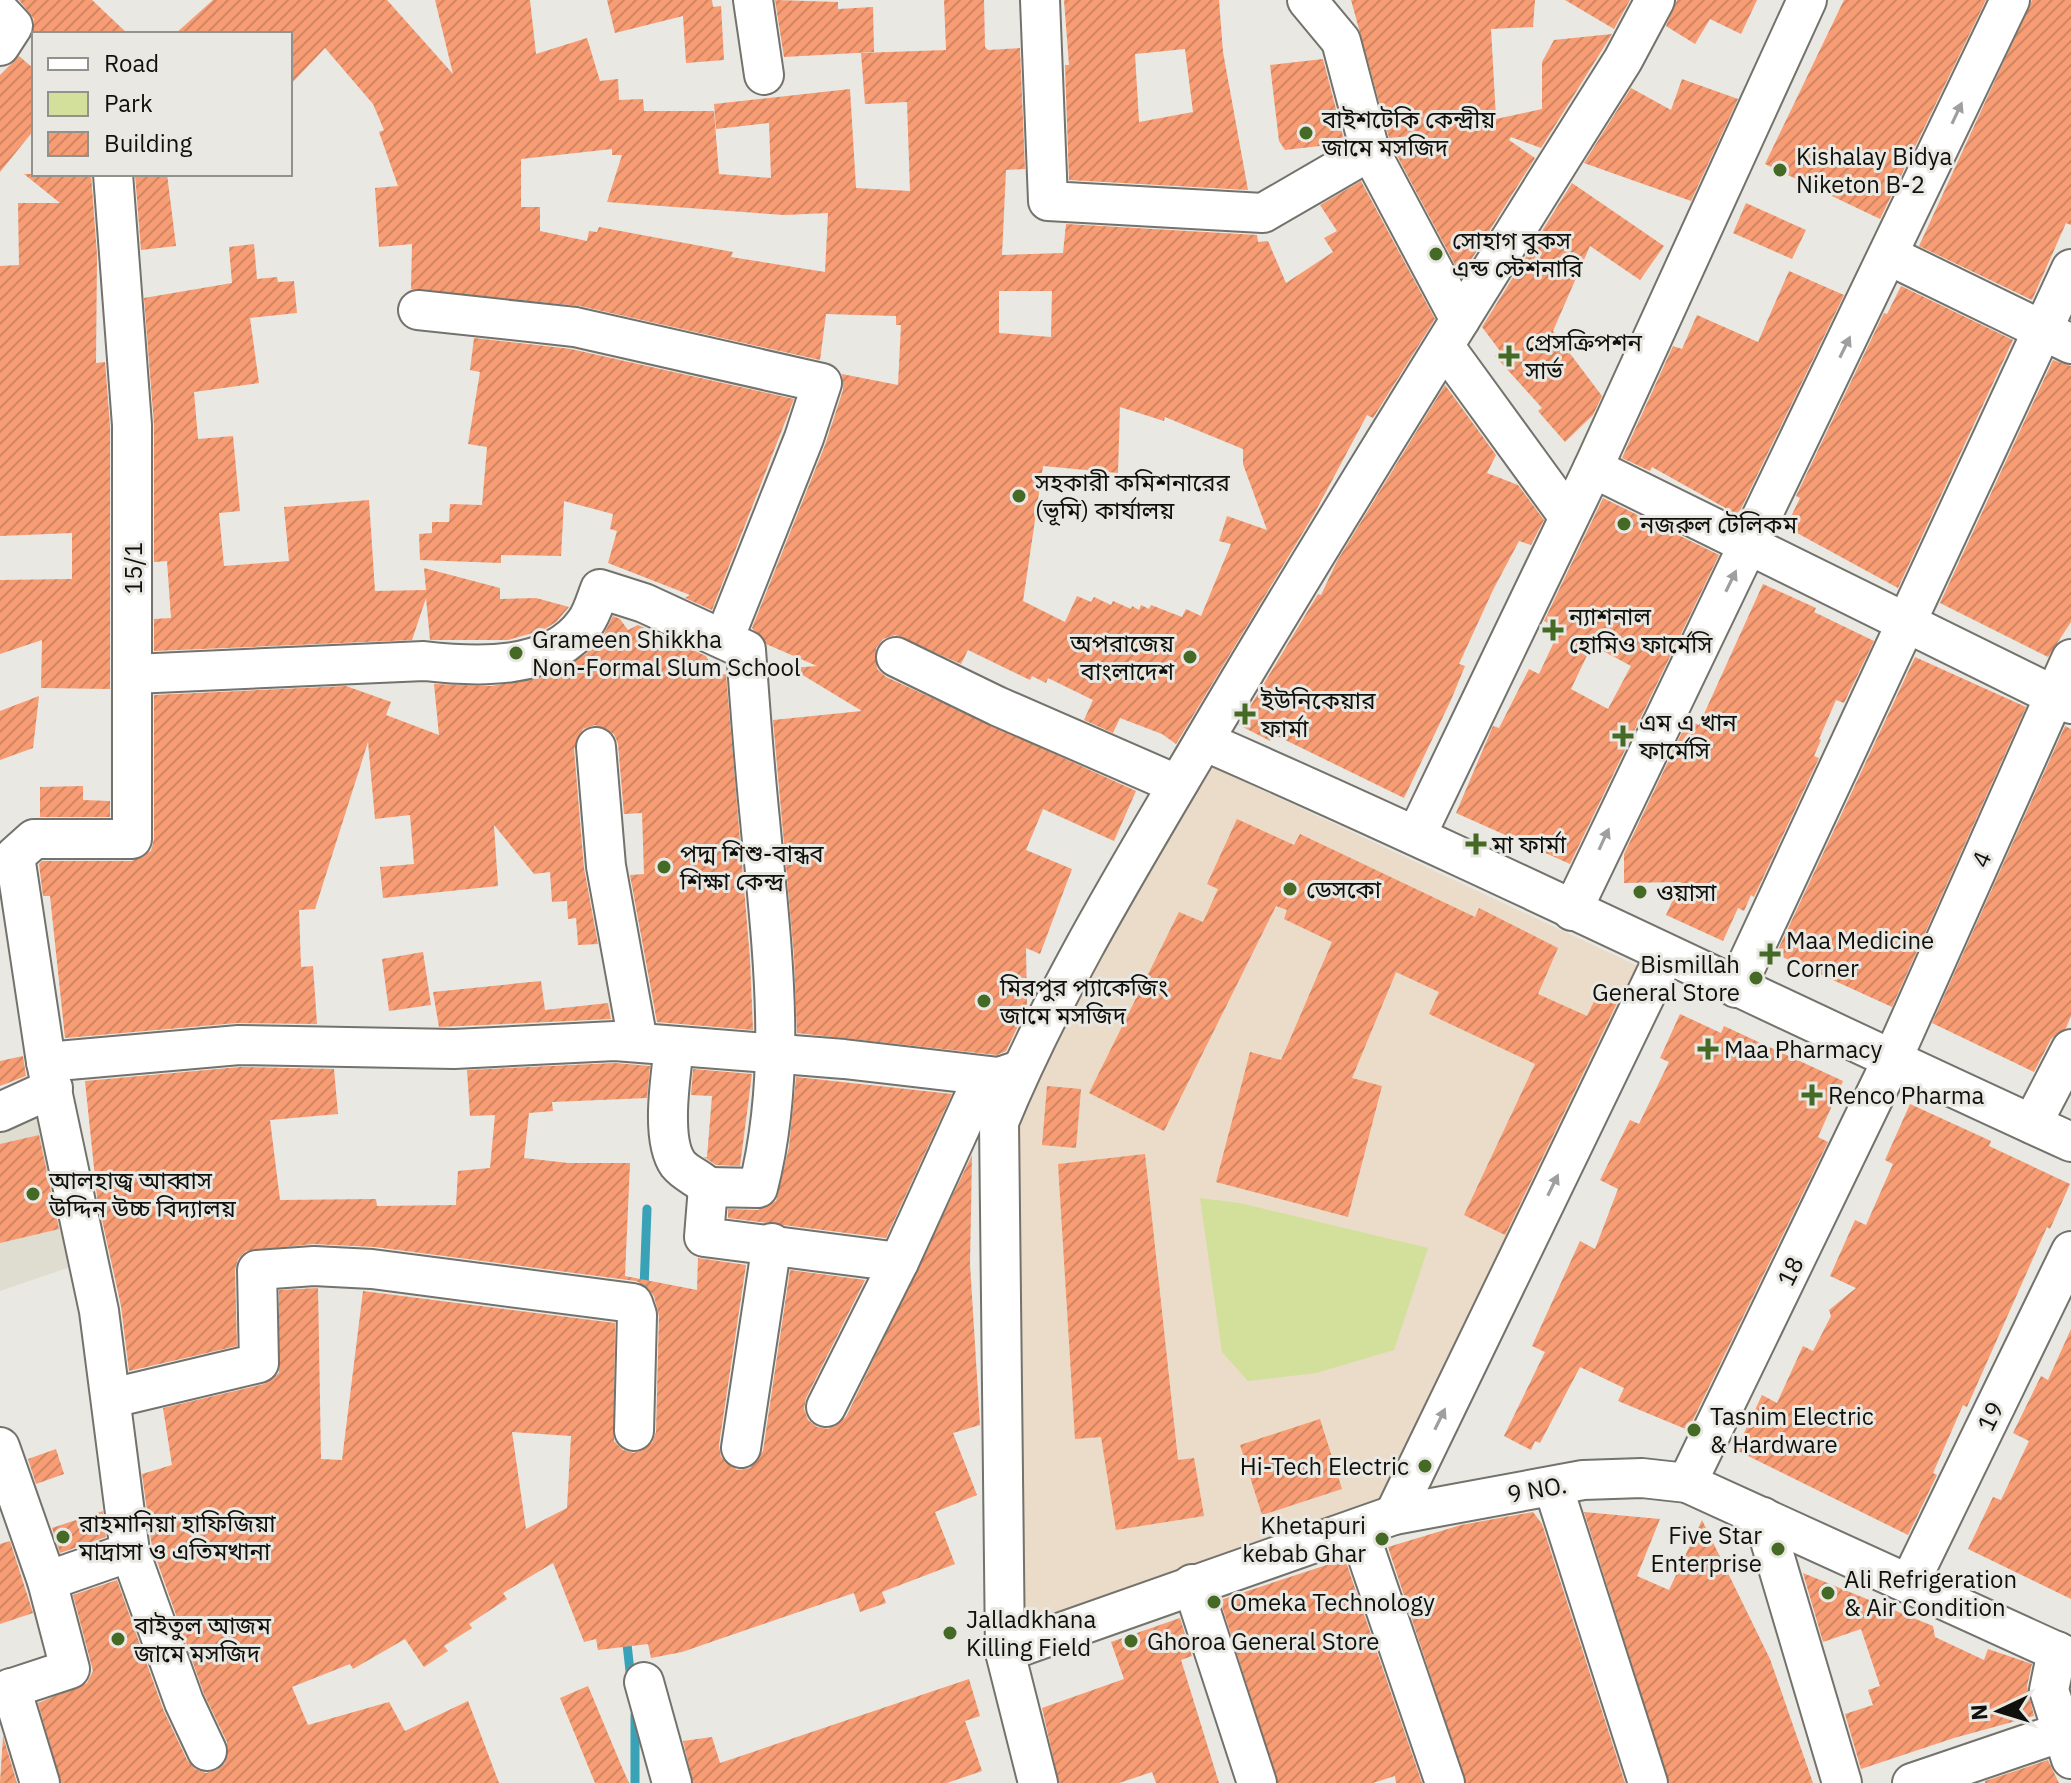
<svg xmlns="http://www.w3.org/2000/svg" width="2071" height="1783" viewBox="0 0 2071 1783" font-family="'IBM Plex Sans','Noto Sans Bengali',sans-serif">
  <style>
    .commercial { fill: #ebdbc9 }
    .built { fill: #dfddcf }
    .green { fill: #d2e09b }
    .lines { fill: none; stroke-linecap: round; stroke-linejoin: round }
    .stream { stroke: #3aa2b6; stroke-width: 9 }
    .building { fill: url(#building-hatch); fill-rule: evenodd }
    .minor-casing { stroke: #73726c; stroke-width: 42 }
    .minor { stroke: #fff; stroke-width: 38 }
    .oneway { fill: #9f9f9e }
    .poi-dot { fill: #446a25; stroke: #e9e8e2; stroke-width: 3 }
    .labels { text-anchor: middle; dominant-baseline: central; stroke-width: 6; stroke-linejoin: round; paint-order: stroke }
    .poi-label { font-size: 24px; fill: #10100d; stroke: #e9e8e2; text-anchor: start }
    .street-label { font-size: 24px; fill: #10100d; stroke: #e9e8e2 }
  </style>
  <defs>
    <pattern id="building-hatch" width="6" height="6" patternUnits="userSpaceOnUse" patternTransform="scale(2)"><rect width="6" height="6" fill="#f79c73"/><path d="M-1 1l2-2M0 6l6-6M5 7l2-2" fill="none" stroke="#d38562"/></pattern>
  </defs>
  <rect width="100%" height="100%" fill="#e9e8e2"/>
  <path class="commercial" d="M1202,762L1642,968L1516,1240L1374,1510L1012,1646L1007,1121Z"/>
  <path class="built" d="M47,1106L79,1264L0,1291V1125Z"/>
  <path class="green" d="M1200,1198L1240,1203L1428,1248L1394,1350L1316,1373L1248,1381L1222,1352Z"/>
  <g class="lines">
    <g class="stream">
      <path d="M644,1289L647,1209"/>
      <path d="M626,1635L631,1680"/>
      <path d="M635,1715V1783"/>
    </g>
  </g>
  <g class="building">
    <path d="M19,0H92L128,34H33L34,19Z"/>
    <path d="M213,0H387L453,74L435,0H530L536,54L587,38L600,81L618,79L619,100L643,99L644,111H714L719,174L771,178L769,123L716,129L714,104L850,89L856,188L910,191L907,102L865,104L861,53L946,50L944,0H984L985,47L988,50L1020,48L1025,169L1006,170L1002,255L1063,253L1066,224L1257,235L1258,242L1268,241L1286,283L1333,252L1324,238L1337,231L1320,205L1361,181L1435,319L1373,418L1367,415L1314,514L1176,744L1162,734L1120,718L1113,733L1084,720L1093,700L1048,678L1046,683L1032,676L1030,680L968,650L961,664L895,635L883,639L876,648L877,669L886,677L1136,791L1114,841L1043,809L1026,850L1072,869L1040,954L1026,948L1027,1005H1021L1019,1024L1006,1051L997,1055L797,1033L794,956L773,720L862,711L791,668L817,666L766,644L752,628L825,445L843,390L842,374L898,385L901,325H896V316L826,314L820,360L580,306L411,289L412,244L379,247L375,188L398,186L379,132L384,130L373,104L325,48L290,85V34H175ZM612,149V155H622L607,202L784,215L828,213L825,272L731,257L733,252L599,227L597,232L589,231L587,241L540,231V207H521V159ZM999,291H1052L1051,337L999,333ZM1120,407L1164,421L1165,417L1243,449V464L1267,530L1227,516L1219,541L1231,544L1201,616L1186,609L1182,617L1151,605L1149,609L1141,605L1139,610L1132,606L1131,609L1113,601L1111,605L1094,597L1091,602L1077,596L1065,622L1023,601L1043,466L1118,473Z"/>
    <path d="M607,0H712L713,7L721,6L724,60L686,63L683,16L615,33Z"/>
    <path d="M775,0L838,2V9L873,7L874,52L784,57Z"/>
    <path d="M1064,0H1219L1223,52L1248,190L1069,180L1065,65H1069ZM1185,49L1193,112L1139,122L1135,54Z"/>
    <path d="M1351,0H1535L1533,27L1491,29L1496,119L1542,109V62L1554,40L1612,34L1541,148L1511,137L1509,140L1535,158L1461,276L1394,150L1422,135L1389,138Z"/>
    <path d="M1565,0H1630L1614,29Z"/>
    <path d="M1677,0H1757L1741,34L1710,19L1695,44L1666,26Z"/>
    <path d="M1844,0H1986L1880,219L1765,164Z"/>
    <path d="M2032,0H2071V225L2066,223L2032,300L1919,246Z"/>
    <path d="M19,56L34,69V130L0,172V75Z"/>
    <path d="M1323,59L1344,140L1337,144L1285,150L1279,141L1270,65Z"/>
    <path d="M1682,79L1738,99L1691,201L1584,163L1631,88L1671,110Z"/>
    <path d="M24,174H91L97,255L96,363L105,362L110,426V689L41,688L42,640L0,654V580L72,579V533L0,536V266L19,265L18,203H60Z"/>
    <path d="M135,174H167L176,246L141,250Z"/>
    <path d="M1572,183L1664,246L1640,280L1590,246L1553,331L1602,396L1593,415L1565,442L1538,411L1542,408L1495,356L1500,351L1482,327Z"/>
    <path d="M1746,203L1806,230L1792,259L1733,233Z"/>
    <path d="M254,244L257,279L277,277L278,282L294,281L297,313L250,318L259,383L194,392L198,439L233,436L240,511L219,513L224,566L289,561L284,507L369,500L375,591L426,590L424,568L500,588V599L536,598L569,607L556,622L543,630L508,640H430L426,598L412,640L154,651V619L171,618L167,561L154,562V425L144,298L232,283L229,247Z"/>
    <path d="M1789,271L1844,295L1738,515L1652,467L1650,471L1622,458L1673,346L1682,349L1697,315L1758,342Z"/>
    <path d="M1901,286L2013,340L1898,588L1786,527L1800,498L1796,496L1884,313L1887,314Z"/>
    <path d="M474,338L571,349L794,399L712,610L685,598L690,595L608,563L617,531L610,529L613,514L564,501L561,556L501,555V563L420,560L419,534L432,533V522H449L450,504L482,505L487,447L468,444L480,372L470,370Z"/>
    <path d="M2053,360L2071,366V622L2048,657L1940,603Z"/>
    <path d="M1445,385L1496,455L1487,473L1518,485L1544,520L1531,545L1519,541L1493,590L1459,664L1465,666L1451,700L1404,798L1273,734L1270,741L1239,725L1318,594L1321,595L1337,561Z"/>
    <path d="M1603,498L1719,555L1570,864L1456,813L1493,726L1499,728L1529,669L1539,674L1560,629L1544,621ZM1592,645L1631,666L1608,709L1571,689Z"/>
    <path d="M1763,584L1816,608L1814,612L1874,641L1844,703L1836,700L1819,739L1821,740L1814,756L1819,758L1754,897L1751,895L1744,911L1738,908L1723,941L1666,915L1681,882L1624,883V854L1688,720L1699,725Z"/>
    <path d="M613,616L620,619L628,630L638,625L706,656L717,675L726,674L750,959L753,1030L657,1022L630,875L644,874L642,813L624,814L618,744L614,734L595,725L583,729L574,749L584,868L598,944L578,945L576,918L568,919L567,901L552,902L550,872L534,874L494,825L498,886L383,898L380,867L414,864L410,815L375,819L368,742L315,909L299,910L301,967L313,966L317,1024L237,1023L65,1038L50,896H43L39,864L42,861H132L151,851L154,839V695L346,686L391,702L386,715L439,735L434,684L491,686L541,678L586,654L603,636Z"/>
    <path d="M1915,657L2026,707L1892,1007L1776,954Z"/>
    <path d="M39,696L33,748L0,760V711Z"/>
    <path d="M2065,726L2071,729V1016L2066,1028L2051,1039L2034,1072L1932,1023Z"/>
    <path d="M83,786V800L110,801V817H40V787Z"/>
    <path d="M1237,819L1294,845L1300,834L1475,917L1479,908L1558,948L1538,994L1587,1016L1598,993L1617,1003L1505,1235L1464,1215L1535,1064L1429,1014L1439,992L1396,972L1352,1078L1382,1086L1348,1217L1216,1182L1250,1052L1281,1060L1332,942L1284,919L1287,910L1276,906L1164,1131L1089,1093L1179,912L1203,922L1218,889L1207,884Z"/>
    <path d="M423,952L431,1005L389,1011L382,959Z"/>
    <path d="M541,981L545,1010L608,1003L611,1019L439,1027L433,992Z"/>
    <path d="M1680,1014L1721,1033L1724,1026L1843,1081L1818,1137L1828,1142L1688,1430L1618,1401L1624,1388L1580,1367L1540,1443L1535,1441L1531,1450L1504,1436L1545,1352L1532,1346L1580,1241L1595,1249L1618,1189L1600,1180L1630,1120L1639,1124L1669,1062L1660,1058Z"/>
    <path d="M23,1056L26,1076L0,1086V1061Z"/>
    <path d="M615,1063L650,1066L647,1098L552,1102L553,1111L529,1113L524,1158L568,1163H630L625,1276L697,1290L698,1258L746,1265L719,1445L721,1457L737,1470L750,1468L763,1451L790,1270L865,1280L806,1398L804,1409L808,1420L817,1427L828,1429L846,1417L972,1155L970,1264L980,1425L953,1433L977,1495L935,1512L955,1564L882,1592L886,1603L860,1612L854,1593L682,1652L651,1658L648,1644L598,1650L596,1639L584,1642L553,1563L503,1593L507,1599L469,1624L472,1628L444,1646L448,1651L424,1667L405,1639L353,1669L350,1664L292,1687L308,1725L389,1702L405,1731L468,1701L499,1783H61L38,1703L87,1683L93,1671L73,1595L117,1580L163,1709L187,1760L195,1769L206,1773L217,1770L225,1763L227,1742L204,1694L152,1547L142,1474L172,1465L163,1408L264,1384L279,1373V1290L318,1288L321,1459L342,1460L363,1291L615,1323L614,1441L623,1450L634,1453L652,1443L656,1432L659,1316L654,1296L646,1286L636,1281L375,1247L313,1244L246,1251L238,1259L235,1270L237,1346L129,1371L121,1306L97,1197L85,1081L240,1067L334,1069L338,1114L270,1120L280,1200L376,1199L377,1206L456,1205L458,1171L490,1168L495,1115L470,1116L467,1070ZM512,1432L571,1436L567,1508L526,1529Z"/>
    <path d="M693,1069L752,1074L740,1166L716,1165L704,1157H707L712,1096L691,1095Z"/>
    <path d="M796,1077L952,1094L886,1238L728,1218V1209L758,1210L776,1201L789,1147Z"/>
    <path d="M1047,1086L1081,1089L1076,1148L1042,1145Z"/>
    <path d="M1910,1104L1991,1141L1989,1146L2070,1184L2050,1229L2047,1227L1967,1407L1963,1405L1933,1473L1937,1475L1908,1535L1736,1450L1762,1395L1777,1403L1803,1346L1813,1351L1831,1316L1829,1310L1856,1288L1830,1276L1855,1220L1866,1225L1893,1164L1885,1160Z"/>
    <path d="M39,1135L59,1229L0,1243V1144Z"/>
    <path d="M1145,1154L1178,1460L1194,1458L1204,1516L1116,1530L1101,1437L1075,1439L1058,1164Z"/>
    <path d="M2071,1329V1599L1968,1549L1993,1497L2001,1500L2029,1441L2013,1433L2041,1376L2048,1380Z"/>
    <path d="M1320,1419L1342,1489L1262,1515L1240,1445Z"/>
    <path d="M56,1449L64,1474L36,1484L28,1459Z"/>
    <path d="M103,1511L106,1537L60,1553L52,1528Z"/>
    <path d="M1533,1512L1542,1524L1625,1783H1466L1388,1547L1461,1525Z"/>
    <path d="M1584,1512L1660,1519L1637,1576L1669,1590L1702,1520L1770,1659L1813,1783H1669Z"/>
    <path d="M10,1541L33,1613L0,1624V1544Z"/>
    <path d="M1345,1559L1422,1783H1396L1395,1776L1373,1783H1278L1220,1600Z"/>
    <path d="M1803,1573L1933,1626L1935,1637L1984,1660L1988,1649L2032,1664L2027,1686L2034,1716L1954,1738L1861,1769L1845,1714L1873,1705L1868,1690L1880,1686L1861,1629L1823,1642Z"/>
    <path d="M1180,1618L1192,1656L1181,1660L1219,1783H1156L1152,1772L1119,1783H1059L1042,1708L1124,1679L1111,1642Z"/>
    <path d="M969,1679L980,1716L965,1721L982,1771L947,1783H693L683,1741L712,1737L720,1763Z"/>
    <path d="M588,1686L621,1765L629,1783H595L560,1698Z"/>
    <path d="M3,1736L17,1783H0Z"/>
    <path d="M2048,1760L2059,1783H1985V1781Z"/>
  </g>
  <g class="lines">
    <g class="minor-casing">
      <g id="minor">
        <path d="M753,0L764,75"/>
        <path d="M1040,0L1048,201L1263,213L1370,151"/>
        <path d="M1307,0L1341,41L1370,151L1460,320"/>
        <path d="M0,12L13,26L0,46"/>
        <path d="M1890,256L2071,344"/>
        <path d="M418,310L575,327L822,383L804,438L724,639"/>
        <path d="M1445,347L1568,516"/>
        <path d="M1593,468L2071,704"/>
        <path d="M896,657L997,706L1176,784"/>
        <path d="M133,674L424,661C476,667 551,671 585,623C592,614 596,599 600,589L644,603L746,650C750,706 754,763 760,820C771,941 789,1068 758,1188L708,1187L704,1237L899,1262"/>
        <path d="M1204,741C1496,869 1781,1010 2071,1142"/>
        <path d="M596,747L606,866L638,1042"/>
        <path d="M1417,834L1593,468L1807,0"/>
        <path d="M1572,911L2010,0"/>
        <path d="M1736,988L2071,269"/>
        <path d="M674,1046C671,1075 660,1139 678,1164C686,1174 699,1178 708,1187"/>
        <path d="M46,1062L239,1045L454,1049L615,1041L844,1059L999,1077"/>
        <path d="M0,1112L53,1088"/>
        <path d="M2032,1124L2071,1049"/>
        <path d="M112,1398L259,1363L257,1270L314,1266L372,1269L633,1303L637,1315L634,1431"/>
        <path d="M826,1407L899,1262L976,1093L999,1077L1014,1072"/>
        <path d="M0,1447L47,1581L70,1669L0,1692"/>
        <path d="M741,1448L772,1243"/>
        <path d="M1687,1483L1892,1060L2071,659"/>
        <path d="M1553,1486L1648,1783"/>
        <path d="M1394,1515L1665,955"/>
        <path d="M1763,1517L1842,1783"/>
        <path d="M1358,1529L1445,1783"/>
        <path d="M130,1552L184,1702L207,1751"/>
        <path d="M47,1581L130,1552L99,1311L46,1062L15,856L34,839H132V425L113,174"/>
        <path d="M1910,1582L2071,1251"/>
        <path d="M1192,1584L1257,1783"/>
        <path d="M2057,1651L2049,1690L2071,1759"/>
        <path d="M1005,1652L1394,1515L1583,1480L1642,1478L1687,1483L2071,1658"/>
        <path d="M644,1682L672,1783"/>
        <path d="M11,1688L40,1783"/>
        <path d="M1038,1783L1005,1652L999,1122C1054,988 1139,851 1213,725C1346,501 1484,280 1623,60L1655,0"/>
        <path d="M1912,1783L2062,1732"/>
      </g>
    </g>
    <use href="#minor" class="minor"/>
  </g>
  <defs><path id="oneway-solid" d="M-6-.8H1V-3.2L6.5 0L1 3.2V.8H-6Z" transform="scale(2)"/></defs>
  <g class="oneway">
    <use href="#oneway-solid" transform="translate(1957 113) rotate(-65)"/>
    <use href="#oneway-solid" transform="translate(1845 347) rotate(-64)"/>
    <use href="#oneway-solid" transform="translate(1731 581) rotate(-64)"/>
    <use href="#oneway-solid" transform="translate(1604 839) rotate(-65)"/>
    <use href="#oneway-solid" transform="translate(1553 1185) rotate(-64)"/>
    <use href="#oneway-solid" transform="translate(1440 1419) rotate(-64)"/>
  </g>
  <g class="poi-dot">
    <circle cx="1306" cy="133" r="8"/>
    <circle cx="1780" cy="170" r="8"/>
    <circle cx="1436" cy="254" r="8"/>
    <path d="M1505 344h8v8h8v8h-8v8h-8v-8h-8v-8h8z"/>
    <circle cx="1019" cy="496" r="8"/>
    <circle cx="1624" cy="524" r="8"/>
    <path d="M1549 618h8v8h8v8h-8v8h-8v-8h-8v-8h8z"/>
    <circle cx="516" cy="653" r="8"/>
    <circle cx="1190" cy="657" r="8"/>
    <path d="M1241 702h8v8h8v8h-8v8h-8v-8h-8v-8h8z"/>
    <path d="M1619 724h8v8h8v8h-8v8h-8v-8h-8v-8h8z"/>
    <path d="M1472 832h8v8h8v8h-8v8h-8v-8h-8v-8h8z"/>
    <circle cx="664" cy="867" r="8"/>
    <circle cx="1290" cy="889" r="8"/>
    <circle cx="1640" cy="892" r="8"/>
    <path d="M1766 942h8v8h8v8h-8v8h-8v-8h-8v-8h8z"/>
    <circle cx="1756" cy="978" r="8"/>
    <circle cx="984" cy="1001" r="8"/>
    <path d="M1704 1037h8v8h8v8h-8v8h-8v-8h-8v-8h8z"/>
    <path d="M1808 1083h8v8h8v8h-8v8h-8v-8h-8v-8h8z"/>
    <circle cx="33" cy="1194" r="8"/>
    <circle cx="1694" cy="1430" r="8"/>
    <circle cx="1425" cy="1466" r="8"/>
    <circle cx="63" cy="1537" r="8"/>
    <circle cx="1382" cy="1539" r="8"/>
    <circle cx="1778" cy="1549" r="8"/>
    <circle cx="1828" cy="1593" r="8"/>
    <circle cx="1214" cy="1602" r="8"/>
    <circle cx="950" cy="1633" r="8"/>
    <circle cx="118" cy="1639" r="8"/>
    <circle cx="1131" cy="1641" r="8"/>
  </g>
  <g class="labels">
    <g class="poi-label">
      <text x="1322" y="119">বাইশটেকি কেন্দ্রীয়<tspan x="1322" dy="28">জামে মসজিদ</tspan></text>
      <text x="1796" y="156">Kishalay Bidya<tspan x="1796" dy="28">Niketon B-2</tspan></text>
      <text x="1452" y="240">সোহাগ বুকস<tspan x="1452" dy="28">এন্ড স্টেশনারি</tspan></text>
      <text x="1525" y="342">প্রেসক্রিপশন<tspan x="1525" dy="28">সার্ভ</tspan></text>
      <text x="1035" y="482">সহকারী কমিশনারের<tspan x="1035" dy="28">(ভূমি) কার্যালয়</tspan></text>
      <text x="1640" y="524">নজরুল টেলিকম</text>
      <text x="1569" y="616">ন্যাশনাল<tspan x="1569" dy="28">হোমিও ফার্মেসি</tspan></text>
      <text x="532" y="639">Grameen Shikkha<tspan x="532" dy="28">Non-Formal Slum School</tspan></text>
      <text x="1174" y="643" text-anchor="end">অপরাজেয়<tspan x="1174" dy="28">বাংলাদেশ</tspan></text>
      <text x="1261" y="700">ইউনিকেয়ার<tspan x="1261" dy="28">ফার্মা</tspan></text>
      <text x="1639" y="722">এম এ খান<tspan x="1639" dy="28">ফার্মেসি</tspan></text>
      <text x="1492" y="844">মা ফার্মা</text>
      <text x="680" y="853">পদ্ম শিশু-বান্ধব<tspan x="680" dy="28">শিক্ষা কেন্দ্র</tspan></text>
      <text x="1306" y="889">ডেসকো</text>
      <text x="1656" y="892">ওয়াসা</text>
      <text x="1786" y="940">Maa Medicine<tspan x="1786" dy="28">Corner</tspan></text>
      <text x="1740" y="964" text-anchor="end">Bismillah<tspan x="1740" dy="28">General Store</tspan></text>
      <text x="1000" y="987">মিরপুর প্যাকেজিং<tspan x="1000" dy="28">জামে মসজিদ</tspan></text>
      <text x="1724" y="1049">Maa Pharmacy</text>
      <text x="1828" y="1095">Renco Pharma</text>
      <text x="49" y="1180">আলহাজ্ব আব্বাস<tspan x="49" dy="28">উদ্দিন উচ্চ বিদ্যালয়</tspan></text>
      <text x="1710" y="1416">Tasnim Electric<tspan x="1710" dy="28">&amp; Hardware</tspan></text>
      <text x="1409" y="1466" text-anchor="end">Hi-Tech Electric</text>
      <text x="79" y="1523">রাহমানিয়া হাফিজিয়া<tspan x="79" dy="28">মাদ্রাসা ও এতিমখানা</tspan></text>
      <text x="1366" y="1525" text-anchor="end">Khetapuri<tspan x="1366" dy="28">kebab Ghar</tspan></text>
      <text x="1762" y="1535" text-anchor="end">Five Star<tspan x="1762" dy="28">Enterprise</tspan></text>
      <text x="1844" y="1579">Ali Refrigeration<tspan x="1844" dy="28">&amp; Air Condition</tspan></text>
      <text x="1230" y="1602">Omeka Technology</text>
      <text x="966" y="1619">Jalladkhana<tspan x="966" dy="28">Killing Field</tspan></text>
      <text x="134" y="1625">বাইতুল আজম<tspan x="134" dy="28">জামে মসজিদ</tspan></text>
      <text x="1147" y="1641">Ghoroa General Store</text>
    </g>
    <g class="street-label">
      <text transform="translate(133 568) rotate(-90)">15/1</text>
      <text transform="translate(1981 859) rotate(-66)">4</text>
      <text transform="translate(1790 1271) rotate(-64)">18</text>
      <text transform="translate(1990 1416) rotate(-64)">19</text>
      <text transform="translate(1537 1489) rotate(-10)">9 NO.</text>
    </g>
  </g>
  <rect x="32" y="32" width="260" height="144" fill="#e9e8e2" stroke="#92928d" stroke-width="2"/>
  <rect x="48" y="58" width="40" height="12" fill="#ffffff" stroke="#92928d" stroke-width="2"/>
  <text x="104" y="72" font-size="24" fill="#10100d">Road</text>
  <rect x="48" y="92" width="40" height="24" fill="#d2e09b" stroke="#92928d" stroke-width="2"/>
  <text x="104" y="112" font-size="24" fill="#10100d">Park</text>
  <rect x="48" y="132" width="40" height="24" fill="url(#building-hatch)" stroke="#92928d" stroke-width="2"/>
  <text x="104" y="152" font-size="24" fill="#10100d">Building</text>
  <g transform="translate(1999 1711) rotate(266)" stroke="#e9e8e2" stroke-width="6" paint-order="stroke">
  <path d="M0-6L14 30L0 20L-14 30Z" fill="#10100d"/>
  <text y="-12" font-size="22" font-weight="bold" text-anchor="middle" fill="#10100d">N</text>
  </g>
</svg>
